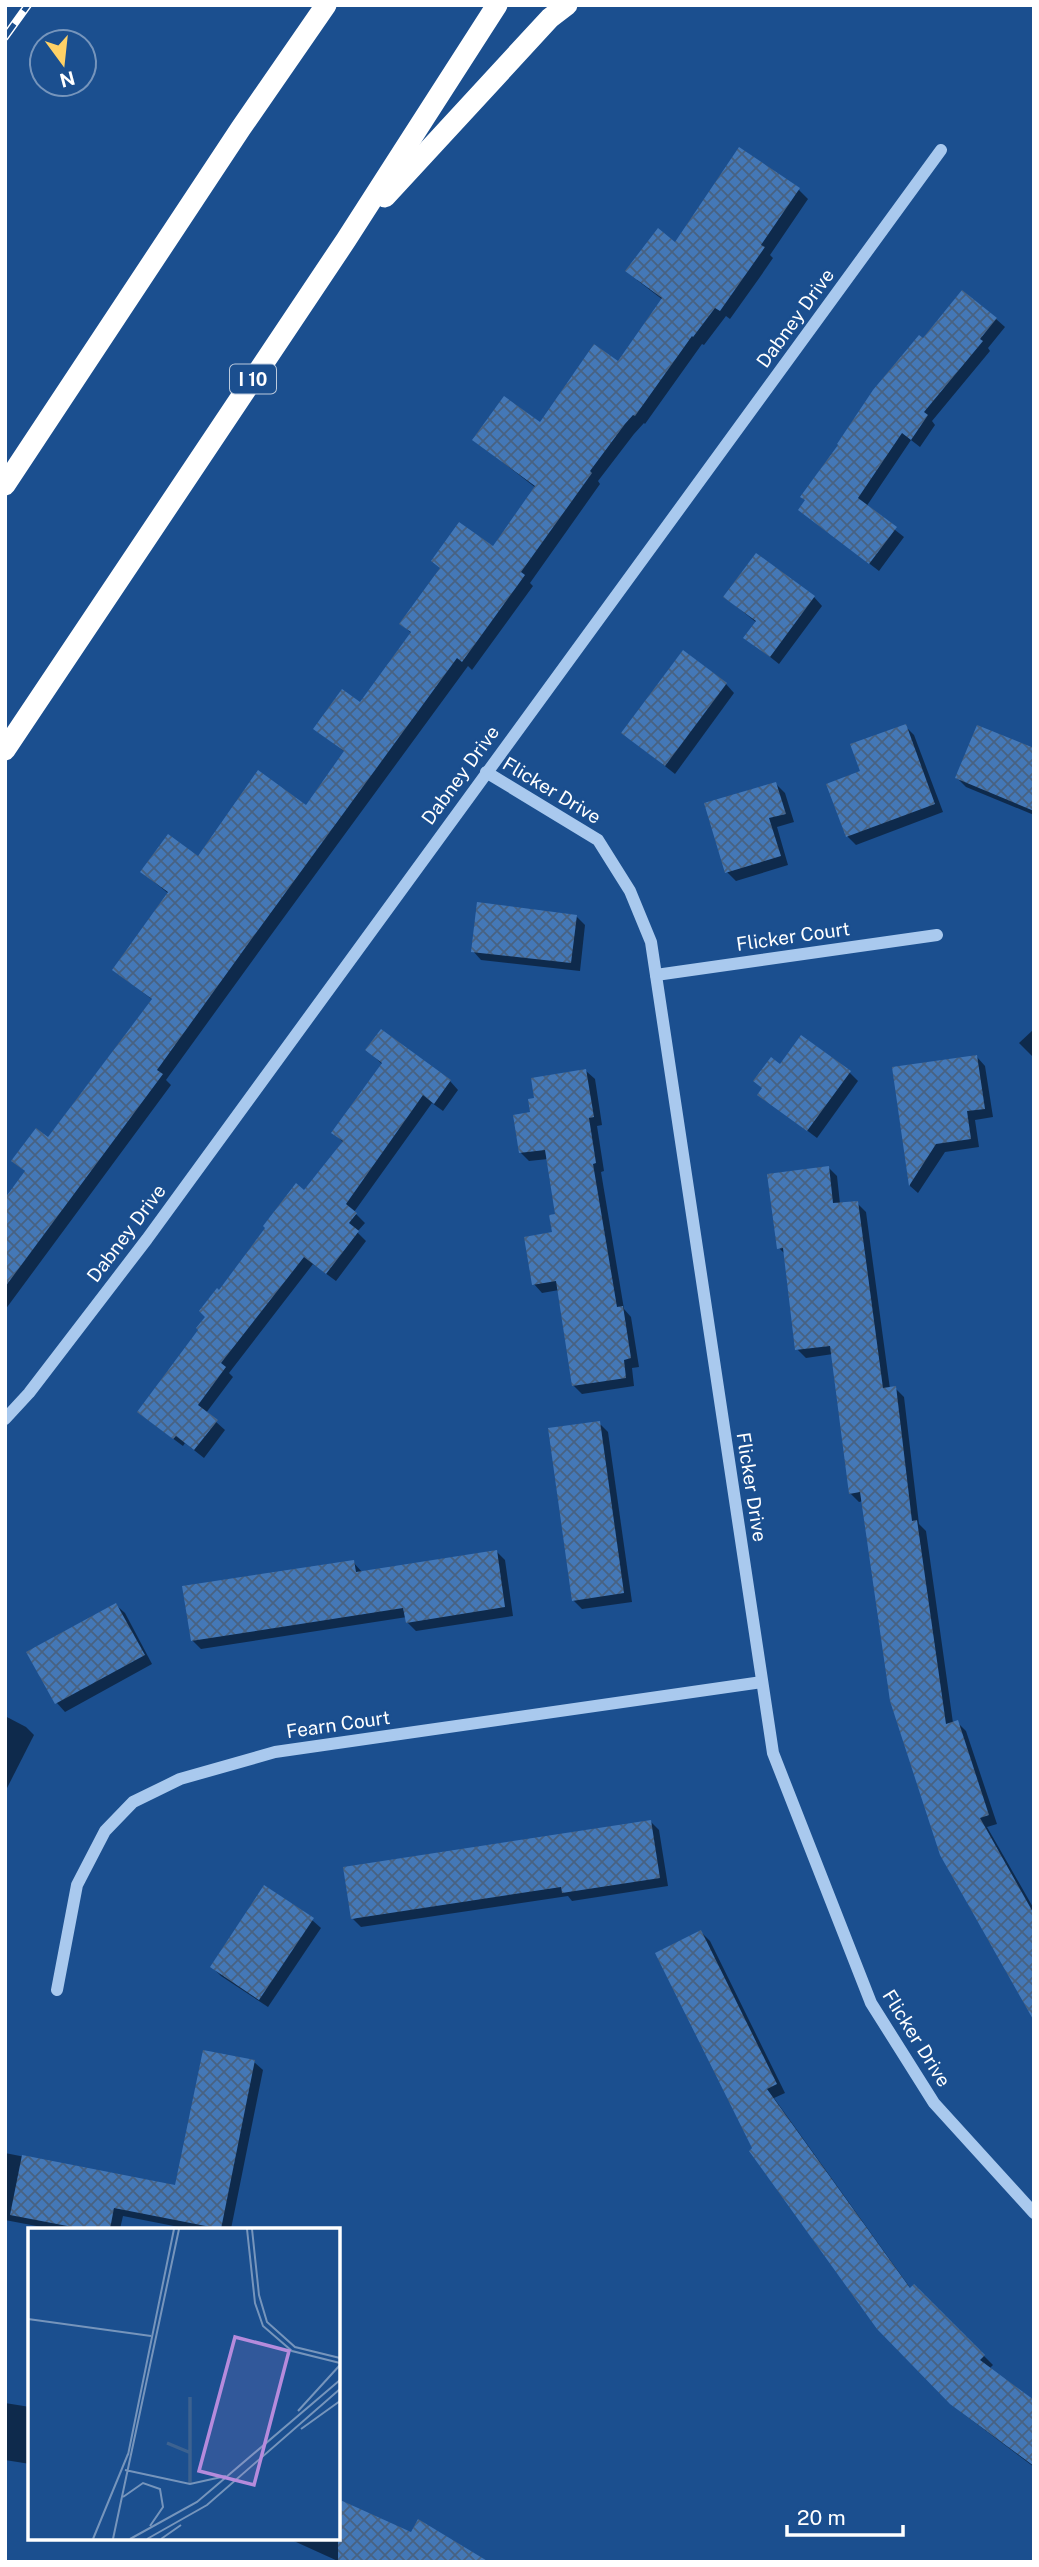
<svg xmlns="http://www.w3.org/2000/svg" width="1039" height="2567" viewBox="0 0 1039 2567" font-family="'Public Sans',sans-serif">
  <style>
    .shadow { fill: #0007 }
    .building { fill: url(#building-cross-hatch) }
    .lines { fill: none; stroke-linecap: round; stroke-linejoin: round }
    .minor { stroke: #a9c9ee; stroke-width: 12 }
    .highway { stroke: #fff; stroke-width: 21 }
    .rail-casing { stroke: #fff; stroke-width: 8 }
    .rail { stroke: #1b4f8f; stroke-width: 5; stroke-dasharray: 16; stroke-linecap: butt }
    .labels { text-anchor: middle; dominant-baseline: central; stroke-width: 5; stroke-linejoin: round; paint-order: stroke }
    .shield { fill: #1b4f8f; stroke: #bbcadd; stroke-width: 2 }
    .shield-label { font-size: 18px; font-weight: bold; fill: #fff }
    .street-label { font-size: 19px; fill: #fff; stroke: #1b4f8f }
    .inset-river { fill: none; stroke: #3c6290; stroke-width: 3.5 }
    .inset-road { fill: none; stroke: #7695bc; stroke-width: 2 }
    .view { fill: #b68bdc; fill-opacity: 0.15; stroke: #b68bdc; stroke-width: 3.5 }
    .inset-edge { fill: none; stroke: #fff; stroke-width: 3.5 }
  </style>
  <defs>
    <pattern id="building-cross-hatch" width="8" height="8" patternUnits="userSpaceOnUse" patternTransform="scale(1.75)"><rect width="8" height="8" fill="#4478b7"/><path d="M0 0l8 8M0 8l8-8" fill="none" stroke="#486282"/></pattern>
  </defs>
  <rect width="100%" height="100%" fill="#1b4f8f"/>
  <g class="shadow">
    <path d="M799,190L808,199L770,255L773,258L760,277L730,319L726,316L704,345L702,344L645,424L644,423L634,434L598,481L600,484L530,583L533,586L472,670L468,666L263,946L166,1080L171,1085L5,1310V1201L26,1172L14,1161L49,1139L154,1001L114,970L169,894L142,872L199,858L306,807L345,752L315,729L360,704L412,634L402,624L493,548L536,488L474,440L541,425L619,363L663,300L637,280L675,244Z"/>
    <path d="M996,319L1005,327L988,348L990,351L932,421L935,425L920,447L911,440L866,507L904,537L879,571L800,510L924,340Z"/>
    <path d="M725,597H814L822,606L779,664L746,638L757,623Z"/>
    <path d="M726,684L734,693L675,774L623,733Z"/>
    <path d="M905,726L914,735L943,812L856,845L847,836L862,773Z"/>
    <path d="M1034,750V815L966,787L957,778Z"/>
    <path d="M776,784L785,793L794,822L777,827L788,865L736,881L727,872Z"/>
    <path d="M576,916L585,925L580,971L481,960L473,951Z"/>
    <path d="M1034,1029V1058L1019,1043Z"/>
    <path d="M367,1050L450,1081L458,1090L443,1111L432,1103L354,1212L365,1223L357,1232L366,1241L336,1281L313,1264L229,1373L233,1377L206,1413L225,1430L204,1458L185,1443L183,1446L148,1420L220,1292L344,1143L334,1133L383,1065Z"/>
    <path d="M977,1057L985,1066L993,1117L975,1120L979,1147L945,1152L918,1193L910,1186L894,1069Z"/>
    <path d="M780,1066L850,1073L858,1081L817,1138L760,1095Z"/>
    <path d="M586,1071L595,1079L602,1125L597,1126L604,1171L601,1172L624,1309L631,1317L639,1367L632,1368L634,1386L582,1394L573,1385L559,1290L542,1293L534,1284L554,1234L557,1216L548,1159L529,1161L521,1153L532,1113Z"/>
    <path d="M828,1167L837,1176L840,1204L857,1203L866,1212L890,1389L895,1388L904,1397L919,1524L926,1531L953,1723L957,1722L966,1731L997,1824L987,1827L1034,1909V2018L863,1501L859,1502L850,1493L833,1354L806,1358L797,1349L785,1254L779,1248Z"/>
    <path d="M599,1423L608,1432L632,1602L582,1609L573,1600Z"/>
    <path d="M496,1551L505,1560L513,1616L416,1631L407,1622V1617L201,1649L192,1640L353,1562L362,1572Z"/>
    <path d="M116,1605L125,1613L152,1664L65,1712L57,1703L29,1653Z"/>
    <path d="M5,1716L26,1727L34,1735L5,1792Z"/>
    <path d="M651,1822L659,1830L668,1886L572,1901L568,1896L361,1927L353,1919Z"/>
    <path d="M312,1920L321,1928L268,2007L221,1976L212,1967Z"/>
    <path d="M701,1932L710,1941L785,2093L774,2098L911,2289L914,2286L993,2365L989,2369L1034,2402V2467L961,2412L878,2328L755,2149Z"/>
    <path d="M254,2062L263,2070L231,2229H189L123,2216L120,2229H52L5,2220V2153L177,2187Z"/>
    <path d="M5,2403L30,2407V2464L5,2460Z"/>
    <path d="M338,2501L411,2534L486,2562H340L285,2537H338Z"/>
  </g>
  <g class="building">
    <path d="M739,147L800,188L761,245L765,247L720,311L715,308L693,337L692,336L635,416L633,415L625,424L590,471L592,473L521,572L525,575L462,662L457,658L253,937L157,1070L163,1074L5,1287V1198L25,1171L11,1161L36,1128L48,1137L152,999L112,970L168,892L140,872L168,834L198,856L258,770L306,805L344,751L313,729L342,689L360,702L411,632L399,624L440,568L431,561L459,522L493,546L535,486L472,440L504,396L540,422L594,344L618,361L662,298L625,271L658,228L675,242Z"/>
    <path d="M962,290L997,318L980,339L983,341L924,412L928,415L911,440L902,433L858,498L897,527L869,564L798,510L805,500L800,497L838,445L837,444L873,390L919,335L923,338Z"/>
    <path d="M756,553L815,596L770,657L743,638L756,621L723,597Z"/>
    <path d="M683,650L727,683L665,766L621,733Z"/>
    <path d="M906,724L935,804L846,837L826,784L860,771L850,744Z"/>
    <path d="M977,725L1034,748V811L955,778Z"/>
    <path d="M776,782L786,814L769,818L781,856L725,873L704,803Z"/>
    <path d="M477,902L577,915L571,963L471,952Z"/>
    <path d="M381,1029L451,1080L434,1104L423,1095L346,1204L357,1213L349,1223L359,1231L326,1274L304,1257L221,1363L226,1367L198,1405L218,1420L194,1450L176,1436L173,1439L137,1412L198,1330L196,1328L205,1317L199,1311L217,1288L219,1290L265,1228L263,1226L296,1183L304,1190L343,1141L331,1133L382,1063L365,1050Z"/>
    <path d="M801,1035L851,1071L807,1131L757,1095L762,1088L753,1081L771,1057L780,1064Z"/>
    <path d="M977,1055L985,1109L967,1111L971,1139L936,1144L909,1186L892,1067Z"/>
    <path d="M586,1069L594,1117L589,1118L596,1163L593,1164L617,1307L623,1306L631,1358L624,1360L626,1378L572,1386L556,1281L532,1285L524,1237L552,1232L549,1215L555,1214L545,1150L519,1153L513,1115L530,1112L528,1099L534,1098L531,1078Z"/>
    <path d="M829,1166L833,1203L858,1201L883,1388L896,1386L912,1521L917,1520L946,1724L958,1720L989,1815L980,1818L1034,1914V2021L940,1855L890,1701L860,1492L849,1494L830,1346L795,1350L783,1248L777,1249L767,1174Z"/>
    <path d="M600,1421L624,1593L572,1601L548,1428Z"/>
    <path d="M497,1550L505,1607L406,1623L403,1608L191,1641L182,1586L354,1560L356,1572Z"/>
    <path d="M116,1603L145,1655L55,1704L26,1652Z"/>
    <path d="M651,1820L660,1878L562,1893L561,1887L351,1919L343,1867Z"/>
    <path d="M264,1885L314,1918L259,2000L210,1967Z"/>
    <path d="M701,1930L777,2084L767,2089L910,2288L914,2284L985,2355L980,2360L1034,2400V2466L950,2404L877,2329L749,2151L752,2148L655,1953Z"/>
    <path d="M203,2050L255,2060L221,2229L114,2208L110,2229H83L10,2215L22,2155L175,2185Z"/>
    <path d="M338,2499L411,2532L418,2519L489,2562H338Z"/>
  </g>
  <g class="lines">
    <g class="minor">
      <path d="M486,772L598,840L630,891L651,942L773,1753L871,2003L934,2103L1034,2213"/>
      <path d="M656,975L937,935"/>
      <path d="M5,1419L29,1393L147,1239L941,150"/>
      <path d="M57,1990L77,1885L105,1831L133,1802L180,1779L275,1752L762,1682"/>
    </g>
    <g class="highway">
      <path d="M385,197L550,18L567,5"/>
      <path d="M5,485L241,128L326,5"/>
      <path d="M5,750L346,240L497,5"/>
    </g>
    <g class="rail-casing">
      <path id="rail" d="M5,37L28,5"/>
    </g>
    <use href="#rail" class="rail"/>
  </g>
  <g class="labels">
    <rect class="shield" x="230" y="364.5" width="46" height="29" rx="5"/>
    <g class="shield-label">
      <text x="253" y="379">I 10</text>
    </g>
    <g class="street-label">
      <text transform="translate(795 318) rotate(-54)">Dabney Drive</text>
      <text transform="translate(460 775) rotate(-54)">Dabney Drive</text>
      <text transform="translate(552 790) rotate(31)">Flicker Drive</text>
      <text transform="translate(793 936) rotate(-8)">Flicker Court</text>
      <text transform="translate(126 1233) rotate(-53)">Dabney Drive</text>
      <text transform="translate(752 1487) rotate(81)">Flicker Drive</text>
      <text transform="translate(338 1724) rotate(-8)">Fearn Court</text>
      <text transform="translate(917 2038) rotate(58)">Flicker Drive</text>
    </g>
  </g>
  <g transform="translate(28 2228)">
    <rect width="312" height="312" fill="#1b4f8f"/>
    <path class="inset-river" d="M162,169V255M139,215L163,225"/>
    <path class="inset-road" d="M219,1L227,75L235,98L264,123L312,135M224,1L231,67L239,94L267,119L312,130M0,91L123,108M270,183L312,137M273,201L312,173M100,227L146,1M97,242L162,256L198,248M95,269L115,255L132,261L135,279L122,298M65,311L100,226M85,311L151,1M102,311L169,274L312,152M119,311L179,277L312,161M133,311L153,297"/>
    <path class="view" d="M207,109L261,123L226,257L171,243Z"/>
    <rect width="312" height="312" class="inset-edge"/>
  </g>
  <rect width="1039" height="2567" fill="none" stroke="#ffffff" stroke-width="14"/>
  <g transform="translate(63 63) rotate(165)"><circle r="33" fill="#1b4f8f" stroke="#7695bc" stroke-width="2"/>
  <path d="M0-5L12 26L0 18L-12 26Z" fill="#ffd166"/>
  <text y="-10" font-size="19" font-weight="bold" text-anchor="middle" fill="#ffffff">N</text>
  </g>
  <path d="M787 2525v10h116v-10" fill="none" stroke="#ffffff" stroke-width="3.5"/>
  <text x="797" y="2525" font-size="21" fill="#ffffff" stroke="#1b4f8f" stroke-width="5" paint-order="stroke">20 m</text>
</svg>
